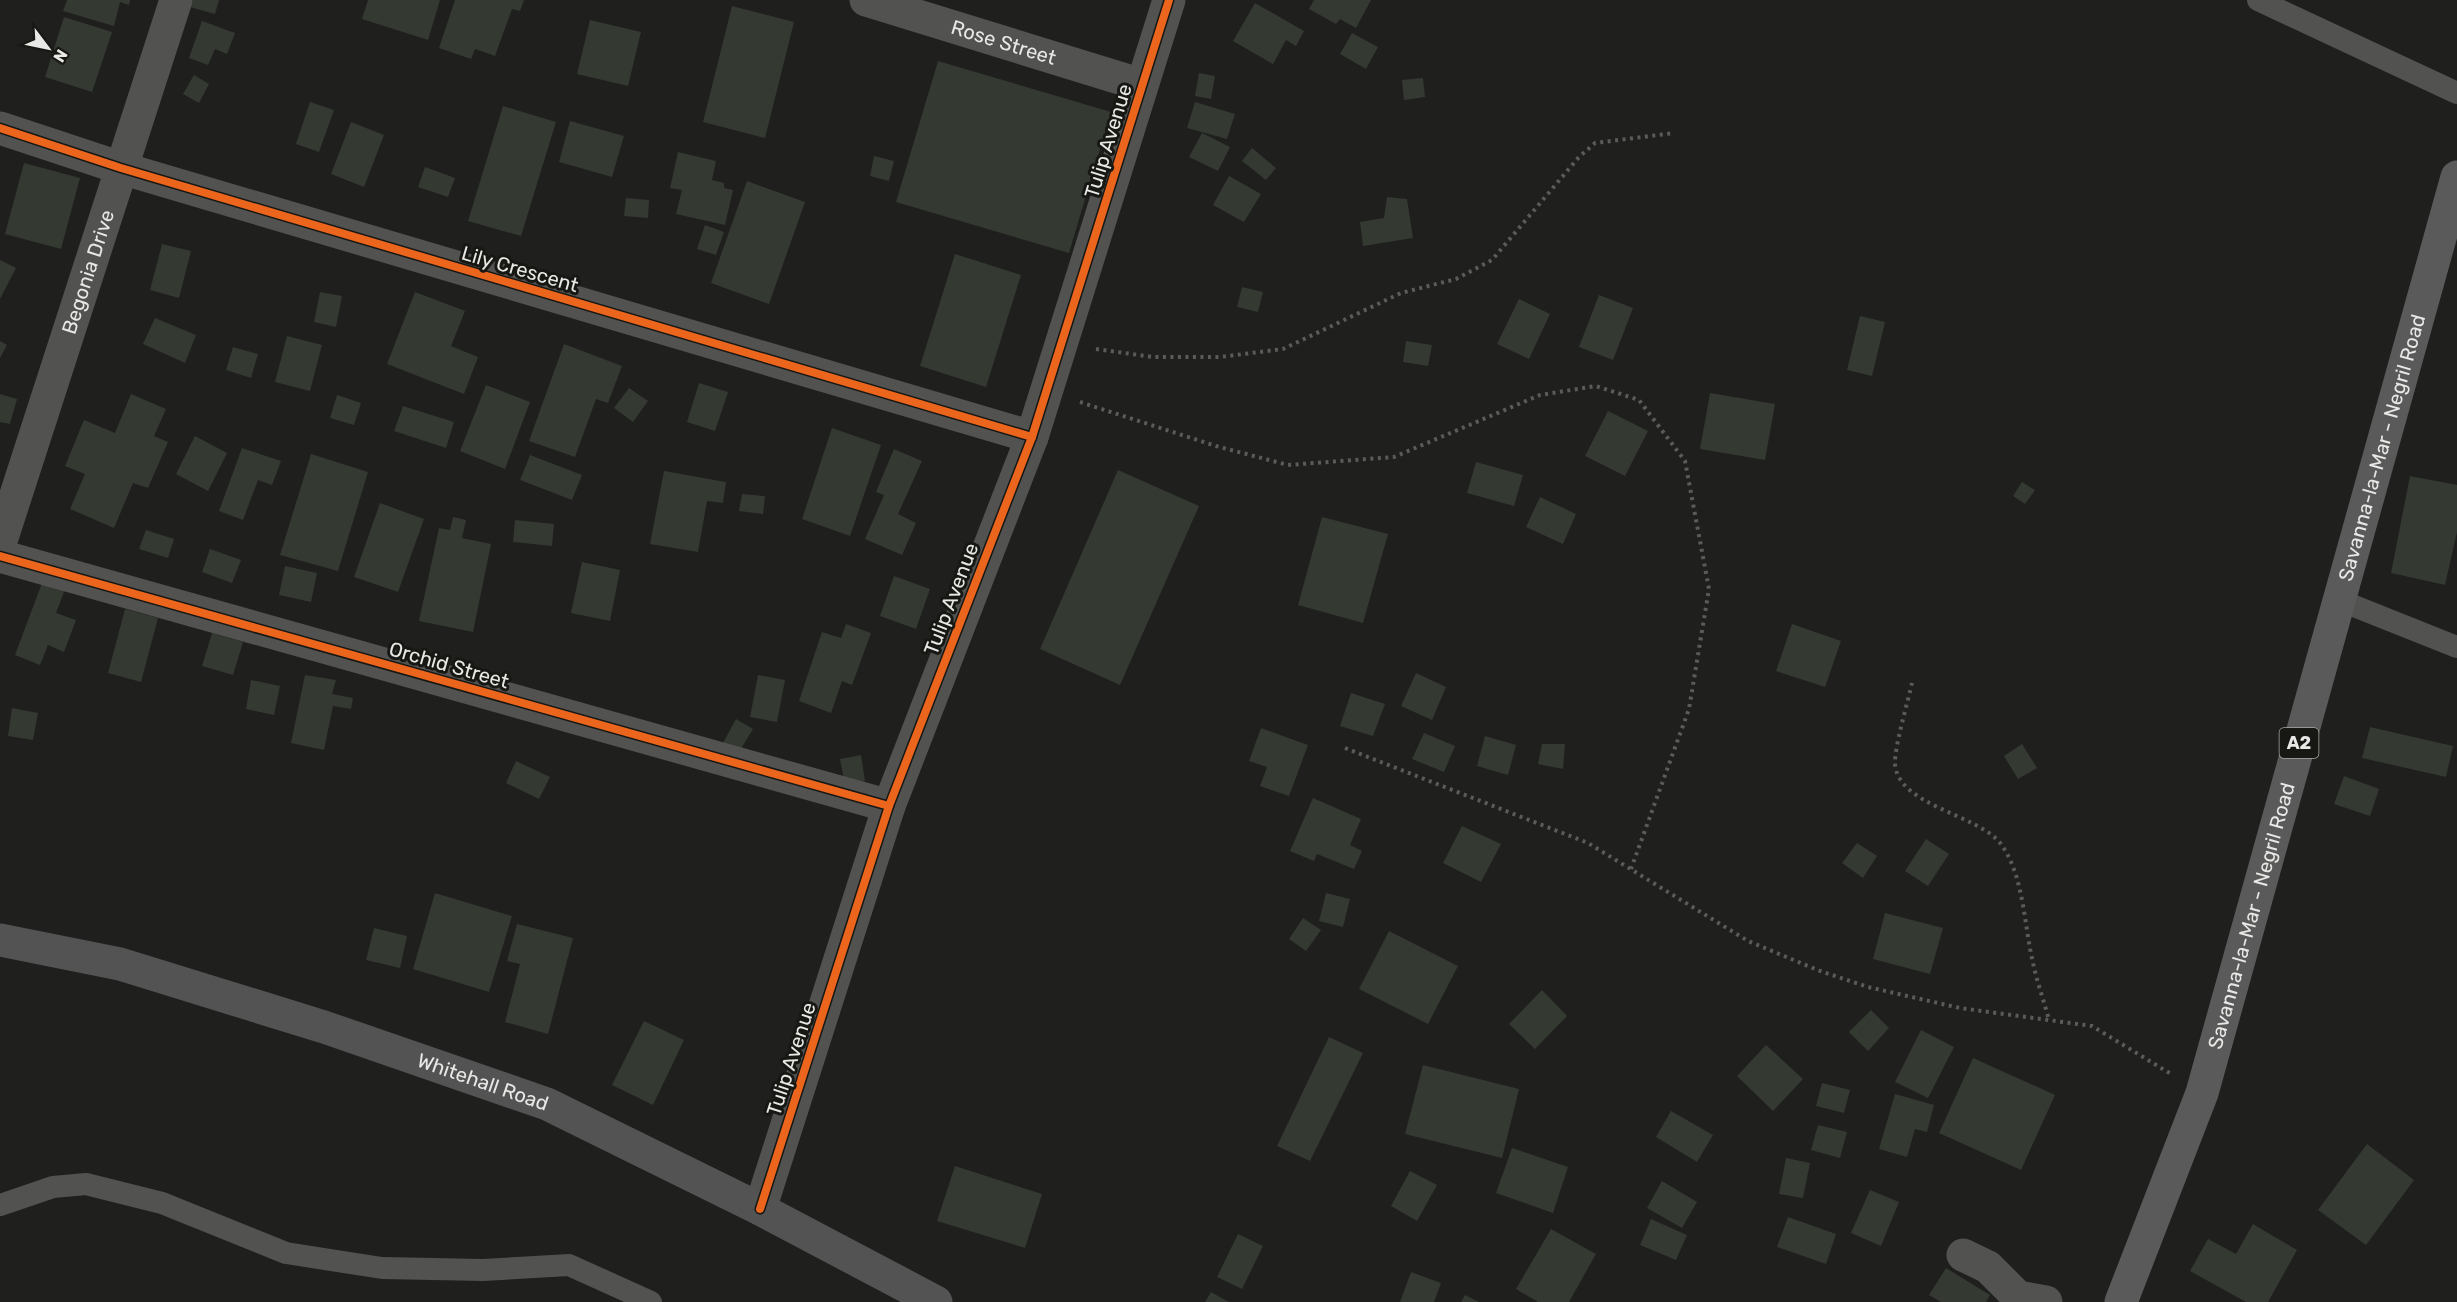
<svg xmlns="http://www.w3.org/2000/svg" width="2457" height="1302" viewBox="0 0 2457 1302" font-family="Rubik,sans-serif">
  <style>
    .building { fill: #343932 }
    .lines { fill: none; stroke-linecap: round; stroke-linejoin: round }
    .path { stroke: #5b5b5b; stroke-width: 4; stroke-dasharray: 3 4.5; stroke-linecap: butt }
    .service { stroke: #525251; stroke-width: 22 }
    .minor { stroke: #525251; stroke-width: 33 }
    .secondary { stroke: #535353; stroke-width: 33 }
    .primary { stroke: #5a5a5a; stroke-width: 33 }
    .cycleway-casing { stroke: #171714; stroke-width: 11 }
    .cycleway { stroke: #eb651d; stroke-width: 8 }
    .labels { text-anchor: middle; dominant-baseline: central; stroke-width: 6; stroke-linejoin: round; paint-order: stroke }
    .shield { fill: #171714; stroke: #a9a9a7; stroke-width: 1.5 }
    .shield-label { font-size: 18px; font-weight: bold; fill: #e8e8e6 }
    .street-label { font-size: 20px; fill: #e8e8e6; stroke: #171714 }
  </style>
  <rect width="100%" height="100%" fill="#1f1f1e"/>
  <g class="building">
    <path d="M67,0H130L129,5L120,2L114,26L63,11Z"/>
    <path d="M193,0H219L215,14L190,7Z"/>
    <path d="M368,0H440L428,40L362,19Z"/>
    <path d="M455,0H524L520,11L512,9L495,56L475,49L471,59L439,48Z"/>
    <path d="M1314,0H1371L1356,28L1340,19L1336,24L1309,9Z"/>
    <path d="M1255,3L1304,31L1296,46L1286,40L1273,64L1233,41Z"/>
    <path d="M732,6L794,22L765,138L703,122Z"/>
    <path d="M64,17L112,32L92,92L45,77Z"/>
    <path d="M590,20L641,32L628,86L577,74Z"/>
    <path d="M202,21L235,33L227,54L215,49L208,65L189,58Z"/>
    <path d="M1352,33L1378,47L1366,69L1340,54Z"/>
    <path d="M938,61L1111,112L1069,253L896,202Z"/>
    <path d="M1199,73L1215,76L1211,99L1195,96Z"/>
    <path d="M194,75L209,84L199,103L183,94Z"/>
    <path d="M1423,78L1425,97L1404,100L1402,80Z"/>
    <path d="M310,102L334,110L319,152L296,144Z"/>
    <path d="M1195,102L1235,114L1227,139L1187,128Z"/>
    <path d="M503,106L556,122L521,236L468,221Z"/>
    <path d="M570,121L624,136L612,177L559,162Z"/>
    <path d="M351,122L384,135L364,187L331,174Z"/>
    <path d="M1202,133L1230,147L1218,171L1189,157Z"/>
    <path d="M1252,148L1276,168L1266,180L1242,161Z"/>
    <path d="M678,152L716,161L712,180L724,183V188L733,190L725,225L676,214L682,190L670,188Z"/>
    <path d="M874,156L894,161L889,181L870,176Z"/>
    <path d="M24,163L80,178L61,249L5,234Z"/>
    <path d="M425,167L455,178L448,197L418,187Z"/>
    <path d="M1229,176L1261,194L1244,222L1213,205Z"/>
    <path d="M747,181L805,202L769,304L711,283Z"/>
    <path d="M1387,197L1407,199L1413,238L1363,246L1360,222L1384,218Z"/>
    <path d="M626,198L649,200L648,218L624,216Z"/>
    <path d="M705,225L724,232L716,255L697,249Z"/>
    <path d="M162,244L191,251L179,298L150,290Z"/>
    <path d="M955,254L1021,275L986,387L920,366Z"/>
    <path d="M0,260L16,268L0,299Z"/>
    <path d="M1242,287L1263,292L1258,312L1237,307Z"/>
    <path d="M320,292L342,296L336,327L314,322Z"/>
    <path d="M415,292L465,311L451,346L478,357L464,394L387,364Z"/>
    <path d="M1599,295L1633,308L1613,360L1579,347Z"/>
    <path d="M1519,299L1550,314L1529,359L1497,344Z"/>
    <path d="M1860,316L1885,322L1872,376L1847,370Z"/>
    <path d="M155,318L196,335L185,363L143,344Z"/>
    <path d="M287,336L322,345L310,391L275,382Z"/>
    <path d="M0,341L7,345L0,358Z"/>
    <path d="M1406,341L1432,345L1428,366L1403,362Z"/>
    <path d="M564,344L622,366L608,403L596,399L575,457L529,441Z"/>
    <path d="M233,347L258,354L251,378L226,370Z"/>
    <path d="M699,383L728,392L715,431L687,422Z"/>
    <path d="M486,385L530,402L505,469L460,451Z"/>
    <path d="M629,388L648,401L633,422L614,408Z"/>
    <path d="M1710,393L1775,404L1765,460L1700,449Z"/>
    <path d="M0,394L17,399L10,424L0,422Z"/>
    <path d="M131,394L166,409L154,436L168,442L148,488L133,483L114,528L70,509L85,474L65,466L84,420L115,433Z"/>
    <path d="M337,395L361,403L354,425L330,418Z"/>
    <path d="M403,406L454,422L446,448L394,431Z"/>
    <path d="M1608,411L1648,431L1625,476L1585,456Z"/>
    <path d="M832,428L881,445L850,536L802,519Z"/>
    <path d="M195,436L227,453L208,491L176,474Z"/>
    <path d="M242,448L281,461L272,485L258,480L243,520L219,511Z"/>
    <path d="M894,449L922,461L898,514L916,523L902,555L865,539L884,495L876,492Z"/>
    <path d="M311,454L368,472L338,571L280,555Z"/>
    <path d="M530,455L582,475L572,500L520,480Z"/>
    <path d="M1476,462L1523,475L1514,506L1467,493Z"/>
    <path d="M1118,470L1199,506L1120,685L1040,649Z"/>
    <path d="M664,471L726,482L723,503L707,501L698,552L650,544Z"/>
    <path d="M2410,476L2457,485V532L2445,585L2391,573Z"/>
    <path d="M2022,482L2035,490L2025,504L2013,496Z"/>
    <path d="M742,494L765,496L763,514L739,511Z"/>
    <path d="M1540,497L1576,514L1563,544L1526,527Z"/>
    <path d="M380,503L424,519L398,592L354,577Z"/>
    <path d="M453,517L466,520L462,538L491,544L473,632L419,621L439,528L450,530Z"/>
    <path d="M1322,517L1388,534L1363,623L1298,605Z"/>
    <path d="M515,520L554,524L552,546L513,542Z"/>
    <path d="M146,530L174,539L168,558L139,549Z"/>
    <path d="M210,549L241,560L232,583L202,572Z"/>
    <path d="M582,562L620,570L610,621L571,613Z"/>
    <path d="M285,566L317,573L311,602L279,595Z"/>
    <path d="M45,575L67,584L56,613L76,620L64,652L48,645L40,665L15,655Z"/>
    <path d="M894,576L930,589L916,629L880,616Z"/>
    <path d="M125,609L158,618L141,682L108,673Z"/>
    <path d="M846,624L871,633L852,685L842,681L831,713L799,701L822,632L841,638Z"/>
    <path d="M1792,624L1841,641L1825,687L1776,671Z"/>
    <path d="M212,633L243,642L233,675L202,666Z"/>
    <path d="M1416,673L1446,687L1432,720L1401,706Z"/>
    <path d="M305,675L336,680L332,694L353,698L351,709L333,706L324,750L291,743Z"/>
    <path d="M758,675L785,680L777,722L750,717Z"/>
    <path d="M251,680L280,686L274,715L246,709Z"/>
    <path d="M1351,693L1385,704L1373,736L1340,726Z"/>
    <path d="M12,708L38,713L33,740L8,736Z"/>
    <path d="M736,719L753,729L739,752L723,743Z"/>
    <path d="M2370,727L2453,746L2446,777L2362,758Z"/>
    <path d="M1261,728L1308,745L1289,796L1260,786L1267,767L1249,761Z"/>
    <path d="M1424,733L1455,746L1444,772L1412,759Z"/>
    <path d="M1485,736L1516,745L1508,775L1477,766Z"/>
    <path d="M1542,744H1565L1563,769L1538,764Z"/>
    <path d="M2022,744L2037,768L2018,779L2004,756Z"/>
    <path d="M861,755L865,781L845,785L840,759Z"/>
    <path d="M516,761L550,777L539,799L506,783Z"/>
    <path d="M2344,776L2379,789L2370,816L2334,804Z"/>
    <path d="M1313,798L1361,819L1350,845L1362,851L1354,869L1317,854L1314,861L1290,851Z"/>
    <path d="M1462,826L1501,844L1481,882L1443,863Z"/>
    <path d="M1926,839L1949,854L1928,886L1905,871Z"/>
    <path d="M1857,843L1877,856L1863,878L1842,863Z"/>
    <path d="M435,893L512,916L489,992L413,969Z"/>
    <path d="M1326,893L1350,899L1343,927L1319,921Z"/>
    <path d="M1885,913L1943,928L1930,974L1873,959Z"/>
    <path d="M1303,918L1321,930L1306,951L1289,939Z"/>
    <path d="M517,924L573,938L548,1034L505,1022L520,964L507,961Z"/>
    <path d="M374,928L407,936L400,968L366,960Z"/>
    <path d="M1389,931L1458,966L1428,1024L1359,989Z"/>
    <path d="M1542,990L1567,1016L1535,1049L1509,1024Z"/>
    <path d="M1871,1010L1889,1028L1868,1051L1849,1032Z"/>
    <path d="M644,1021L684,1040L653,1105L612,1085Z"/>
    <path d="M1921,1030L1954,1047L1928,1098L1895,1082Z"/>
    <path d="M1329,1037L1363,1053L1310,1161L1277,1146Z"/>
    <path d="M1766,1045L1803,1079L1773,1111L1737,1076Z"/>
    <path d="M1973,1058L2055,1095L2021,1170L1939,1133Z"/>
    <path d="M1423,1065L1519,1089L1502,1158L1405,1134Z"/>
    <path d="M1822,1083L1850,1090L1844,1113L1816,1106Z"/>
    <path d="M1895,1094L1934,1105L1927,1132L1915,1129L1907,1157L1879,1149Z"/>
    <path d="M1671,1111L1713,1135L1697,1162L1656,1137Z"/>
    <path d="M1818,1125L1847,1132L1840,1158L1811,1150Z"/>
    <path d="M2367,1144L2414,1180L2366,1245L2318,1210Z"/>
    <path d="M1512,1148L1568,1167L1553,1213L1496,1193Z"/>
    <path d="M1786,1158L1810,1163L1803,1198L1779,1194Z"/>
    <path d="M955,1166L1042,1194L1025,1248L937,1221Z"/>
    <path d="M1410,1171L1437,1185L1417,1221L1391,1206Z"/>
    <path d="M1662,1181L1697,1202L1682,1228L1647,1208Z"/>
    <path d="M1870,1190L1899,1202L1881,1246L1851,1233Z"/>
    <path d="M1788,1217L1836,1234L1826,1264L1777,1247Z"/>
    <path d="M1651,1219L1687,1235L1676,1260L1640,1245Z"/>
    <path d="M2253,1224L2297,1250L2268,1302H2246L2190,1271L2208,1239L2236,1254Z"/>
    <path d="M1551,1229L1596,1254L1569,1302H1538L1516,1289Z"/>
    <path d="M1238,1234L1263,1246L1242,1289L1217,1277Z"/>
    <path d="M1946,1268L1990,1295L1986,1302H1941L1929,1295Z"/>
    <path d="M1411,1272L1441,1283L1434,1302H1400Z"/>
    <path d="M1211,1292L1229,1302H1205Z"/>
    <path d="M1465,1295L1479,1302H1461Z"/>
  </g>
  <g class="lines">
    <g class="path">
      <path d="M1096,349L1153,357H1220L1283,349L1401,293L1456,279L1492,260L1579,157L1595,143L1674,133"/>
      <path d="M1080,402L1216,446L1288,465L1394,457L1540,395L1596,386L1639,400L1685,461L1709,589L1689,709L1631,869"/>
      <path d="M1912,683C1908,701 1894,749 1895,764C1898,806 1978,814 2001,844C2024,876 2024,925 2033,963C2037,982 2044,1001 2049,1020"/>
      <path d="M1345,748L1588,843L1748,941L1820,971L1868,987L1960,1008L2092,1026L2171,1074"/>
    </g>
    <g class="service">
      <path d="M2258,0L2457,93"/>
      <path d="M2339,600L2457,647"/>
      <path d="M0,1205L53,1187L86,1184L162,1203L286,1253L382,1268L483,1270L569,1265L651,1302"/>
    </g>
    <g class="minor">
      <path id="s1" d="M866,0L1142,85"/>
      <path d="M0,128L121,168L1032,437"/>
      <path id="s2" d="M0,544L176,0"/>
      <path d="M0,556L889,806"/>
      <path d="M760,1209L889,806L1032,437L1169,0"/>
      <path d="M1963,1255L1988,1267L2018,1297L2046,1302"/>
    </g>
    <path class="secondary" id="s3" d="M0,940L120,964L324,1027L547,1104L760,1209L936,1302"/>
    <path class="primary" id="s4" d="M2121,1302L2202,1093L2457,177"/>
    <g class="cycleway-casing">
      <g id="cycleway">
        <path d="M0,128L121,168L1032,437"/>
        <path d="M0,556L889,806"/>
        <path d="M760,1209L889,806L1032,437L1169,0"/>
      </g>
    </g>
    <use href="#cycleway" class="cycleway"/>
  </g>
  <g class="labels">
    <rect class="shield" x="2279.5" y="728" width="39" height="30" rx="4.5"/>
    <g class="shield-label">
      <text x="2299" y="743">A2</text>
    </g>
    <g class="street-label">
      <text stroke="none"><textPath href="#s1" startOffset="144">Rose Street</textPath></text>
      <text transform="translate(1108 141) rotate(-73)">Tulip Avenue</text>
      <text transform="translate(520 269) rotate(16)">Lily Crescent</text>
      <text stroke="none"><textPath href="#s2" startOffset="286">Begonia Drive</textPath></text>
      <text stroke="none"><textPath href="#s4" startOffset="894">Savanna-la-Mar - Negril Road</textPath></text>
      <text transform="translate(951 599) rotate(-69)">Tulip Avenue</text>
      <text transform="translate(449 665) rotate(16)">Orchid Street</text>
      <text stroke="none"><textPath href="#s4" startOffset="408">Savanna-la-Mar - Negril Road</textPath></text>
      <text transform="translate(791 1059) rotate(-72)">Tulip Avenue</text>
      <text stroke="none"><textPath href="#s3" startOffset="504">Whitehall Road</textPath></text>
    </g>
  </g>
  <g transform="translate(48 48) rotate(122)" stroke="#171714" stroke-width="4.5" paint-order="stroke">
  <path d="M0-4.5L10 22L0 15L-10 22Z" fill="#e8e8e6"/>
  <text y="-9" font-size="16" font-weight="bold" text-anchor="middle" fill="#e8e8e6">N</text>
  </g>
</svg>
